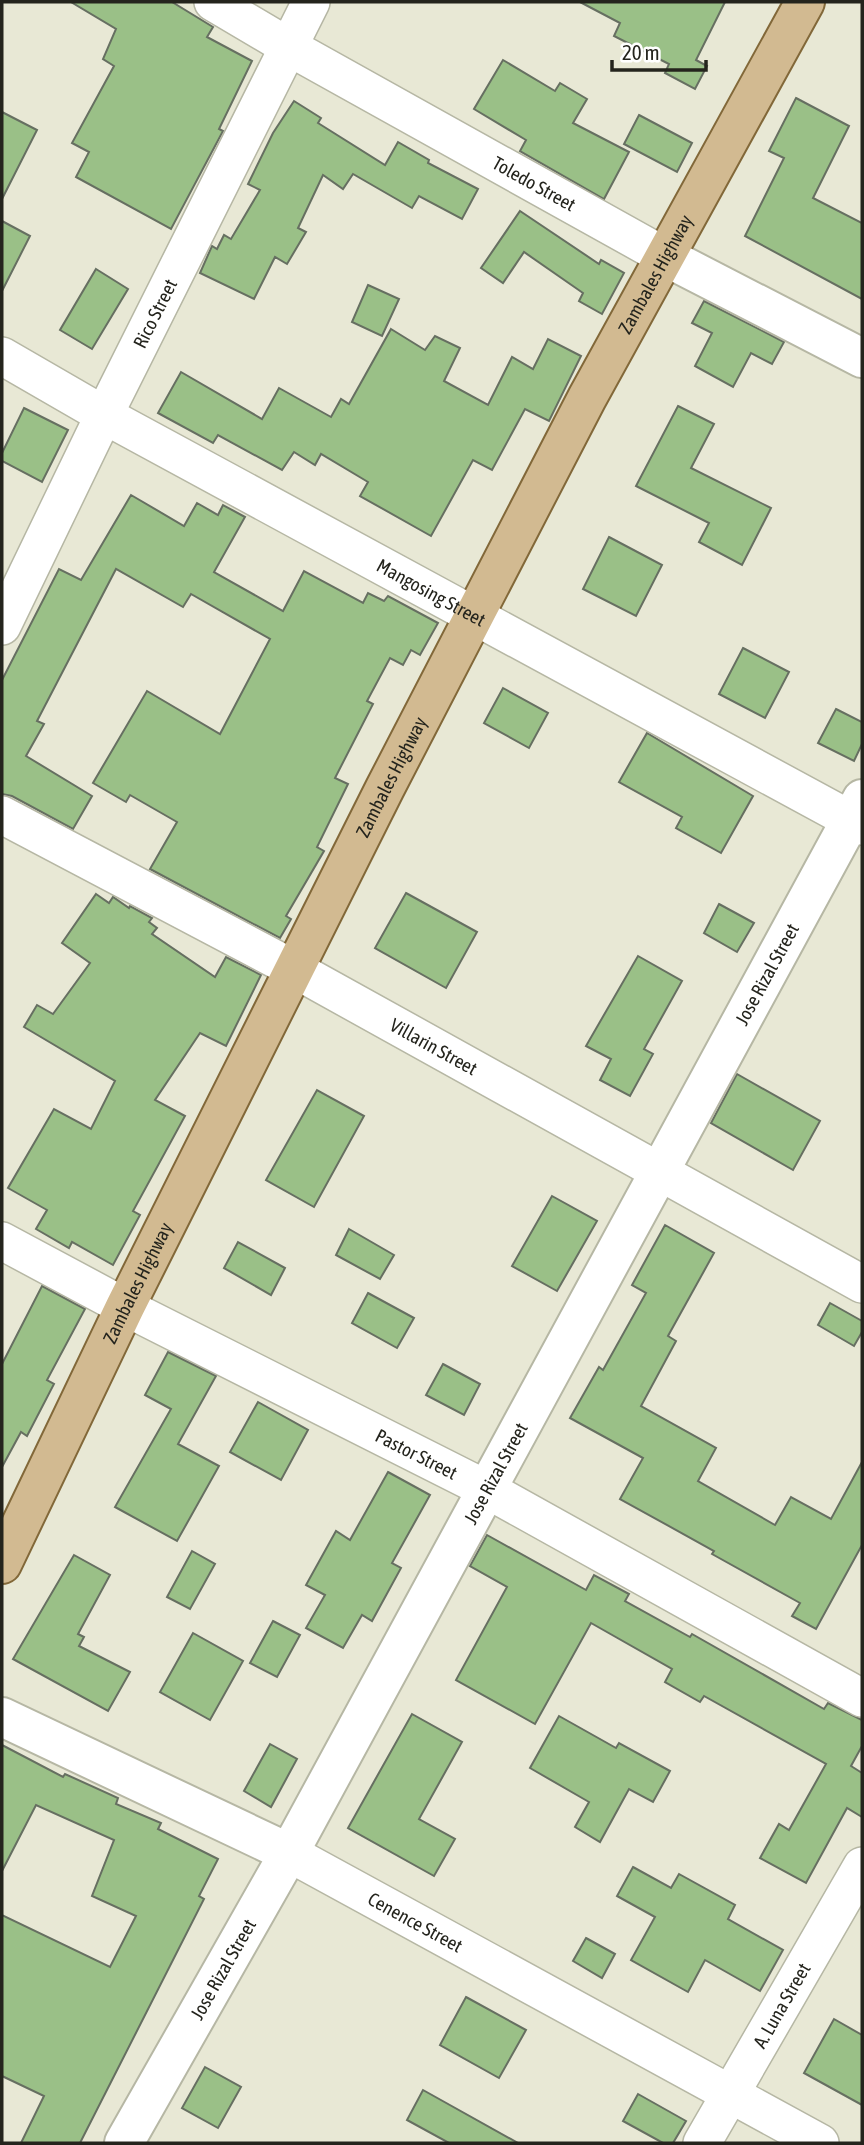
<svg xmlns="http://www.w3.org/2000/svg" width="864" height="2145" viewBox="0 0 864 2145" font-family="'Asap Condensed',sans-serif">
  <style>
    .building { fill: #9ac087; stroke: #666f61; stroke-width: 2 }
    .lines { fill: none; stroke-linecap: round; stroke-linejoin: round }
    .street-casing { stroke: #b6b7a4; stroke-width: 40 }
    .secondary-casing { stroke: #b6b7a4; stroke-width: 42 }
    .primary-casing { stroke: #826839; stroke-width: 42 }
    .street { stroke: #fff; stroke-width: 37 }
    .secondary { stroke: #fff; stroke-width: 38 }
    .primary { stroke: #d2ba91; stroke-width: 38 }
    .labels { text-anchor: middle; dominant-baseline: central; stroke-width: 5; stroke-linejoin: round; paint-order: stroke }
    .street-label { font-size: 19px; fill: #24241d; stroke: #fff }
  </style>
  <rect width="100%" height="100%" fill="#e8e8d5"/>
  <g class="building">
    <path d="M71,2H172L213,27L207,37L252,61L219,129L223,131L171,229L76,177L89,152L72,143L114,66L103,59L116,29Z"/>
    <path d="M580,2H725L696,60L707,66L695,89L665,73L669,64L614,36L620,23Z"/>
    <path d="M503,60L555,91L560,83L587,99L573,123L629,152L604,199L520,151L526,140L474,109Z"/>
    <path d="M796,98L849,126L813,198L862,223V299L745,236L784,158L769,151Z"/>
    <path d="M294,101L321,118L318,123L385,165L398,142L429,160L428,163L478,189L462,219L419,196L412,208L353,174L343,189L323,175L298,228L306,232L287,264L275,257L254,299L200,273L212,246L217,249L224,235L231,239L260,190L248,184L273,133Z"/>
    <path d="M2,112L37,130L2,199Z"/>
    <path d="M639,115L692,143L677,172L624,144Z"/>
    <path d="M520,211L599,264L601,260L624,273L602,314L579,301L583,293L524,252L503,283L481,268Z"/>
    <path d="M2,221L30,236L2,291Z"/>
    <path d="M96,269L128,289L92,349L60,330Z"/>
    <path d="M368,285L399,299L382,336L352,322Z"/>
    <path d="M704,301L784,342L772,364L751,353L733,387L695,366L712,333L692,323Z"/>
    <path d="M391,329L425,350L435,336L460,348L444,381L488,405L512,357L533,369L548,339L581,356L549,421L525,409L492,470L473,460L431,536L360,496L368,482L321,454L315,465L294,452L282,470L218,435L213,443L158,413L181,372L262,419L279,388L331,417L341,399L349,404Z"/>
    <path d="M678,406L714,424L691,468L771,508L742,565L699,542L709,523L636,486Z"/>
    <path d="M24,408L68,430L42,482L2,461V453Z"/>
    <path d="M131,495L184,526L197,503L218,515L223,505L245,517L214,572L283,611L304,571L363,603L368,593L384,601L388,596L438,623L420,655L411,650L403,665L390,658L367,701L373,704L335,778L348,784L317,847L324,851L286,916L291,919L280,938L150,869L177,822L130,795L126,802L93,783L147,691L220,734L270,639L191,594L183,607L116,569L37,721L44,724L26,756L92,796L73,829L12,796L2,794V680L59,569L81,580Z"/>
    <path d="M609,537L662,565L636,616L583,589Z"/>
    <path d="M743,648L789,672L765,718L719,694Z"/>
    <path d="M503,688L548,713L529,748L484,723Z"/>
    <path d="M836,709L862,722V744L854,761L818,743Z"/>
    <path d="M647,733L753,796L721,853L676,828L682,817L619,782Z"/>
    <path d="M406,893L477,932L446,988L375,948Z"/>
    <path d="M96,894L109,903L113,897L129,908L130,906L152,918L149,922L157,928L152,934L215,977L226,957L261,975L226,1046L200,1033L155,1100L185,1116L133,1211L140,1215L113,1265L72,1242L69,1248L36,1229L47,1210L8,1188L54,1109L91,1129L115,1081L24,1027L37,1005L53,1014L90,963L62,943Z"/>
    <path d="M719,904L754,923L737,952L704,933Z"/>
    <path d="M638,956L682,981L644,1049L653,1054L630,1096L600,1080L611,1059L586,1046Z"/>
    <path d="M737,1074L820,1121L793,1170L711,1123Z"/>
    <path d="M317,1090L364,1116L314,1207L266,1180Z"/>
    <path d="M552,1196L597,1221L557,1291L512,1266Z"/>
    <path d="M665,1225L714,1253L668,1336L676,1341L641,1406L716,1448L698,1481L775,1525L791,1497L831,1519L862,1462V1545L816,1629L792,1616L800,1603L712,1554L714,1551L620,1499L643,1458L570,1418L599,1367L603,1370L646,1293L632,1285Z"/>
    <path d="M349,1229L394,1255L380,1279L336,1255Z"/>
    <path d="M238,1242L285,1268L271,1295L224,1268Z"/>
    <path d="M42,1286L85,1309L47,1380L54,1384L27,1436L21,1432L2,1467V1364Z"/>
    <path d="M368,1293L414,1318L397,1348L352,1323Z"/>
    <path d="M830,1303L862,1321V1332L854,1346L818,1325Z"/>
    <path d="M168,1352L216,1376L178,1444L219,1466L177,1541L115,1507L171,1409L145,1395Z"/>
    <path d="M443,1364L480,1384L464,1415L426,1395Z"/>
    <path d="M258,1402L308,1430L281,1480L230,1452Z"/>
    <path d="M388,1472L430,1495L392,1563L401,1568L372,1621L362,1615L343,1648L306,1628L325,1595L306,1585L336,1531L350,1540Z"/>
    <path d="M487,1535L586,1590L594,1575L629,1594L625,1601L690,1637L692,1634L824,1709L828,1703L862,1720V1746L851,1766L862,1773V1817L847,1808L806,1883L760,1858L779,1824L789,1830L826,1764L704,1696L700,1702L665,1682L672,1669L591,1623L535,1724L456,1680L507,1587L470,1566Z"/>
    <path d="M192,1551L215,1564L190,1609L167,1597Z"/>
    <path d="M74,1555L110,1575L78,1634L84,1637L79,1646L130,1672L108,1711L13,1659Z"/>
    <path d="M273,1621L300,1635L277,1677L250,1663Z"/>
    <path d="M193,1633L243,1661L210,1720L160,1692Z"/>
    <path d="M412,1714L462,1742L419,1819L455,1839L434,1876L348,1828Z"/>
    <path d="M559,1716L616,1748L619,1743L670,1771L653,1802L629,1789L600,1842L575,1827L589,1802L530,1768Z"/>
    <path d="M270,1744L297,1759L271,1807L244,1791Z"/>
    <path d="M2,1745L63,1777L65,1774L118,1798L116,1804L161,1823L158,1829L218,1859L199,1896L204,1899L80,2143H21L44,2096L2,2076V1915L110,1967L136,1916L92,1896L114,1840L36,1805L2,1871Z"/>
    <path d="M633,1867L671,1888L679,1874L735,1905L728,1919L783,1950L760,1991L705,1960L688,1992L631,1960L655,1917L617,1896Z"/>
    <path d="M586,1938L615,1954L602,1978L573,1961Z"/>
    <path d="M466,1997L526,2030L499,2078L440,2045Z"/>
    <path d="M834,2019L862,2035V2105L804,2073Z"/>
    <path d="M205,2067L241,2087L218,2128L182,2108Z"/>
    <path d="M423,2090L518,2143H449L407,2120Z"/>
    <path d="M638,2094L686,2121L673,2143H663L623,2121Z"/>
  </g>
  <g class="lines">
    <g class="street-casing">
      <g id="street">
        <path id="s1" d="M213,2L289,47L666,257"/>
        <path id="s2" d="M2,356L104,415L862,826"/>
        <path id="s3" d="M2,626L104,415L311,2"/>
        <path id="s4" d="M2,815L294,969L862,1284"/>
        <path id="s5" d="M2,1241L125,1307L486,1489L862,1698"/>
        <path id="s6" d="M289,1853L820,2143"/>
        <path id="s7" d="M702,2143L862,1866"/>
      </g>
    </g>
    <g class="secondary-casing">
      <g id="secondary">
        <path d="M666,257L862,358"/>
        <path d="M2,1717L289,1853"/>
        <path id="s8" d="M124,2143L289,1853L862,799"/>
      </g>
    </g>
    <g class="primary-casing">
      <g id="primary">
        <path id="s9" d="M2,1564L125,1307L385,788L587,398L805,2"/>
      </g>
    </g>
    <use href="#street" class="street"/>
    <use href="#secondary" class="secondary"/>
    <use href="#primary" class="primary"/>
  </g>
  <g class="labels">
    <g class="street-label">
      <text stroke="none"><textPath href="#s1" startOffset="369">Toledo Street</textPath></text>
      <text stroke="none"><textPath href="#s9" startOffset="1446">Zambales Highway</textPath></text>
      <text stroke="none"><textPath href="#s3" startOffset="348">Rico Street</textPath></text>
      <text stroke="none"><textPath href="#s2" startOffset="490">Mangosing Street</textPath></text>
      <text stroke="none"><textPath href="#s9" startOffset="878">Zambales Highway</textPath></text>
      <text stroke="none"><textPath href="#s8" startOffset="1334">Jose Rizal Street</textPath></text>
      <text stroke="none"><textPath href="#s4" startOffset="490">Villarin Street</textPath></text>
      <text stroke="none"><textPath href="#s9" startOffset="312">Zambales Highway</textPath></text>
      <text stroke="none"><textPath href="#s5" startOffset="466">Pastor Street</textPath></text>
      <text stroke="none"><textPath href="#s8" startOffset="766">Jose Rizal Street</textPath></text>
      <text stroke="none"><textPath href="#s6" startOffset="144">Cenence Street</textPath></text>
      <text stroke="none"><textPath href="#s8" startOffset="200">Jose Rizal Street</textPath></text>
      <text stroke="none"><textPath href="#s7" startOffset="159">A. Luna Street</textPath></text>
    </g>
  </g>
  <rect width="864" height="2145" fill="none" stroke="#24241d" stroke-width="7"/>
  <path d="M612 60v10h94v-10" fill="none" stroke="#24241d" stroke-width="3.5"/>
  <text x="622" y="60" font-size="21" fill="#24241d" stroke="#ffffff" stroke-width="5" paint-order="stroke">20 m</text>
</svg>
